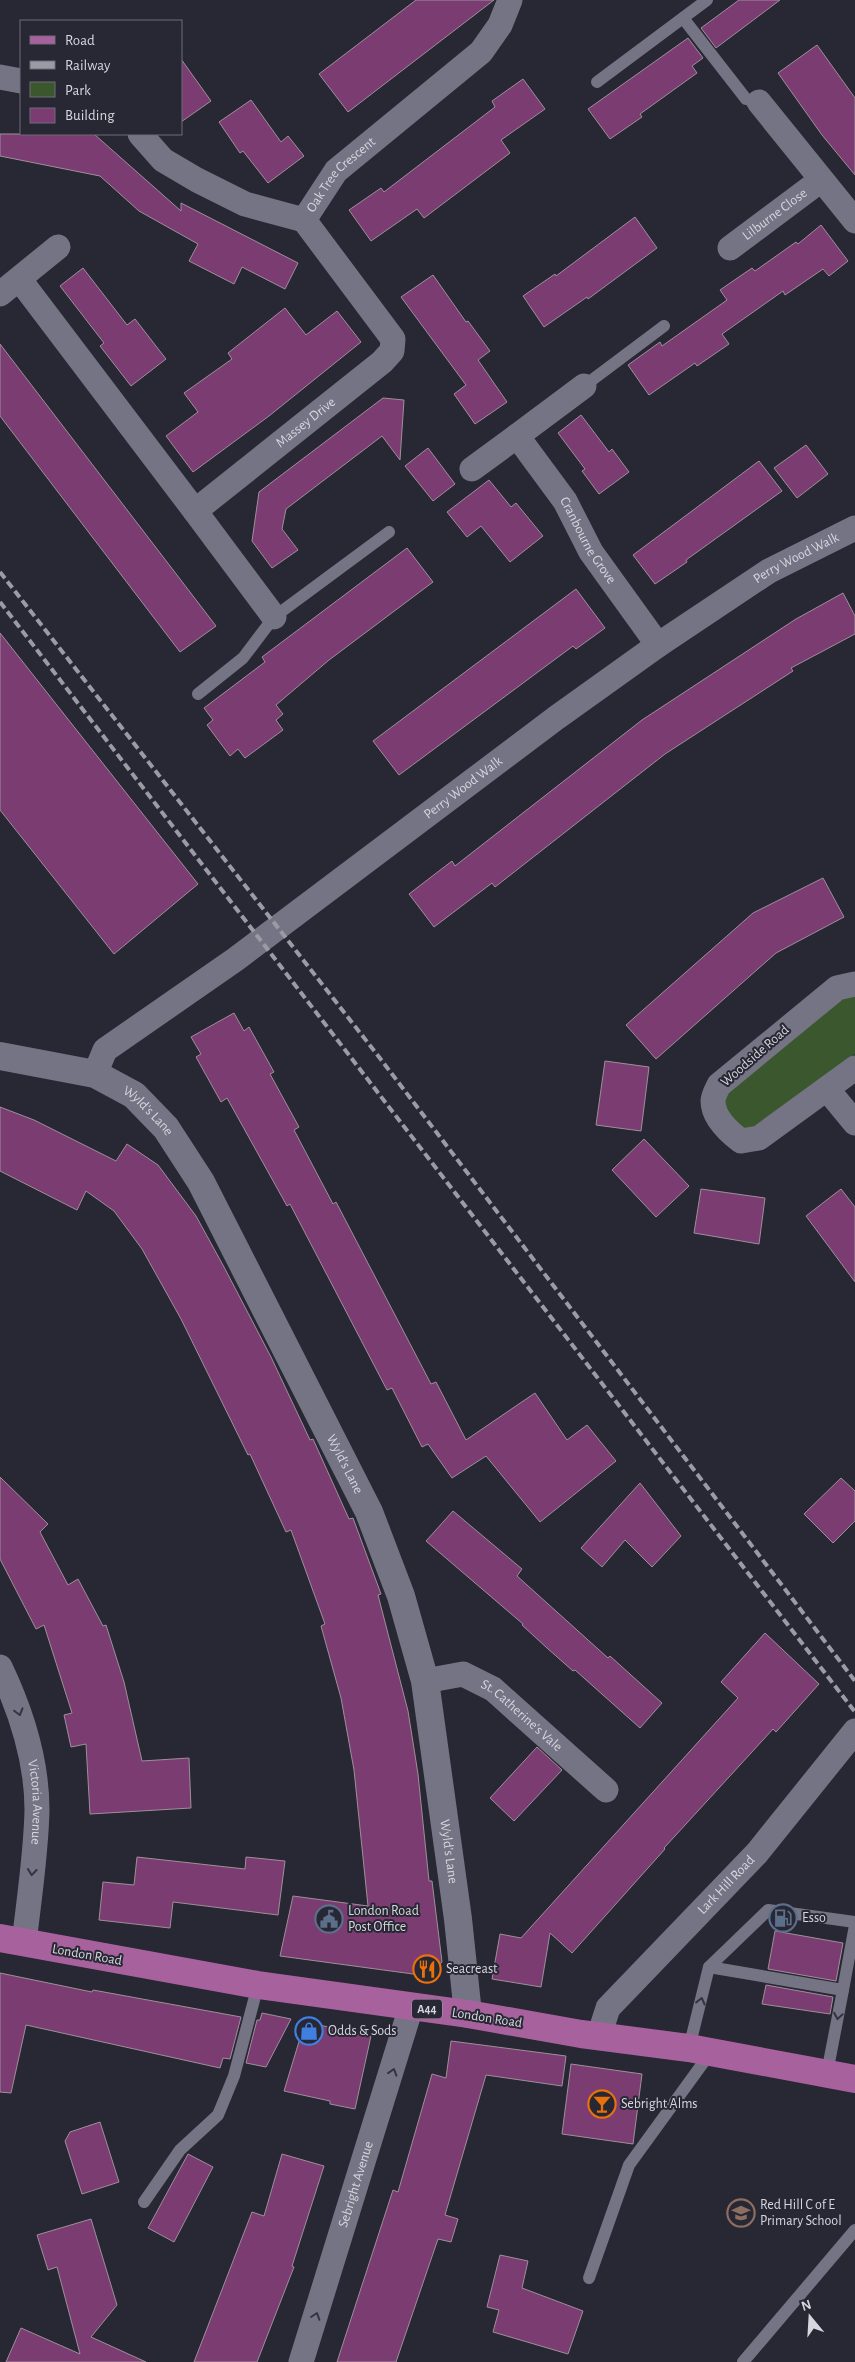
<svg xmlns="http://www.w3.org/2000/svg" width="855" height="2362" viewBox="0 0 855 2362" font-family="'Alegreya Sans',sans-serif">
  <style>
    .green { fill: #3a572e }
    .building { fill: #7b3d71; stroke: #9e8f9b }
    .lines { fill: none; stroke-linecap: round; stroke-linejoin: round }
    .service { stroke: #757484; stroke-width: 12 }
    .minor { stroke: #757484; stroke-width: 25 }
    .secondary { stroke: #757484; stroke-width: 28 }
    .primary { stroke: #a7629e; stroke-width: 28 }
    .rail { stroke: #9b9ba5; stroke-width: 4; stroke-dasharray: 8 4; stroke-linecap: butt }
    .oneway { stroke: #343340 }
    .labels { text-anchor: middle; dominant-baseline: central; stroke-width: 4; stroke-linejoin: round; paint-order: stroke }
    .shield { fill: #282734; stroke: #a2a2ab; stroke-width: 1 }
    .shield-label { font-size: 12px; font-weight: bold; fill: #d6d6de }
    .street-label { font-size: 14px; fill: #d6d6de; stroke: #282734 }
    .poi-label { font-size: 14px; fill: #d6d6de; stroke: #282734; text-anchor: start }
  </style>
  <rect width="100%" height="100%" fill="#282734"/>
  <path class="green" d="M855,991V1054L754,1128L740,1130L721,1102L727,1089L843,995Z"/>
  <g class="building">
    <path d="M416,0H494L348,112L319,74Z"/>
    <path d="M739,0H780L716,48L701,28Z"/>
    <path d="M688,38L703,58L692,66L697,73L640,114L642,117L610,139L588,109Z"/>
    <path d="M817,45L855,98V175L822,135L778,73Z"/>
    <path d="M181,59L211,101L181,122Z"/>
    <path d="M523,79L545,109L501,140L510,153L424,218L417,209L371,241L349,210L381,188L384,192L495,107L492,101Z"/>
    <path d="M251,100L281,142L288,136L304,156L268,183L243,151L240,153L219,122Z"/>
    <path d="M0,134H94L181,211V203L298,263L285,289L242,267L234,284L189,261L198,244L139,211L100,176L0,156Z"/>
    <path d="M635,217L657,248L588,299L587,297L544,327L523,296L555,274L556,276Z"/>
    <path d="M821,225L848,261L829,276L823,269L785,295L783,291L722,334L729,344L697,366L695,363L649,395L628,365L660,342L662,346L727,300L720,290L752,268L755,271L796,242L798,244Z"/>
    <path d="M83,268L127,325L135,319L166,359L131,386L100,346L104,343L60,286Z"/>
    <path d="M433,275L466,322L468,321L490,351L478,360L507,402L475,424L454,394L466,385L401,297Z"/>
    <path d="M285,308L306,335L337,311L361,342L269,416L193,472L166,436L198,412L184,393L232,359L228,353Z"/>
    <path d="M0,344L216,626L180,652L0,416Z"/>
    <path d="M383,398L404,400L400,460L382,436L286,509L282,529L298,550L272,568L252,541L259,492Z"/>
    <path d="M581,415L609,452L612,449L629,472L599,494L582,471L585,469L558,433Z"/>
    <path d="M806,445L828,474L797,498L774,468Z"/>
    <path d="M428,448L455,484L433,501L405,466Z"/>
    <path d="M759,461L782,491L686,560L687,562L655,584L633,555Z"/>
    <path d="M489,480L511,507L516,503L543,536L510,562L481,526L467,537L447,512Z"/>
    <path d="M407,548L433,582L329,660L276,705L283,714L276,720L283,730L245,758L238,749L230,756L207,725L213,720L204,708L265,662L262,657Z"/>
    <path d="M576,589L605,628L576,649L573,646L399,775L373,741Z"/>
    <path d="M843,593L855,616V634L791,668L793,671L665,754L495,887L492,883L434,927L409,894L452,861L455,866L642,720L796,619Z"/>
    <path d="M0,633L198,884L114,954L0,810Z"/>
    <path d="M823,878L844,917L776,953L656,1059L626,1025L753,913Z"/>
    <path d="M234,1013L244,1031L249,1027L274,1072L270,1074L299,1127L294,1130L333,1204L336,1202L431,1384L436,1382L466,1440L535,1393L567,1440L587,1425L616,1461L540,1522L486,1456L452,1478L428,1444L422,1447L392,1388L387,1390L290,1204L287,1206L227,1098L221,1102L196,1057L201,1054L191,1037Z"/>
    <path d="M605,1061L649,1067L641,1131L596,1125Z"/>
    <path d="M0,1107L34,1120L116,1161L127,1144L158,1165L196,1216L224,1267L271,1357L310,1440L313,1439L349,1519L353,1518L381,1594L378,1595L408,1711L418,1774L429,1881H432L442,1962L433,1972L413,1974L280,1956L293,1896L368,1906L354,1770L341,1698L321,1626L325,1624L291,1530L286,1532L250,1454L248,1455L181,1319L142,1249L114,1211L86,1191L77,1210L0,1171Z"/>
    <path d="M644,1139L689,1186L656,1217L612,1170Z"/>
    <path d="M701,1189L765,1198L759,1244L694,1233Z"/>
    <path d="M841,1189L855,1207V1282L806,1216Z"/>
    <path d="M0,1477L48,1524L40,1532L68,1585L78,1579L103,1626L106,1625L124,1682L142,1761L189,1758L191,1808L90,1814L86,1744L71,1747L64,1715L72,1713L44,1625L36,1629L0,1559Z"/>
    <path d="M841,1478L855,1491V1521L833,1543L804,1514Z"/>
    <path d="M640,1483L681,1536L652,1567L625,1540L602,1567L581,1548Z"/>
    <path d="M453,1511L522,1569L517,1576L608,1658L610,1656L662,1703L640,1728L575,1670L573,1671L547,1648L522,1625L523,1624L426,1541Z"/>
    <path d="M765,1633L819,1684L776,1732L773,1729L664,1848L665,1849L572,1953L550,1933L541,1987L492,1979L500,1934L521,1938L738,1698L721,1682Z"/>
    <path d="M537,1747L562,1770L514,1821L490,1798Z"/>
    <path d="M137,1857L245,1869L246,1857L285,1861L278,1915L173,1902L170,1928L99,1920L103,1882L134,1885Z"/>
    <path d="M775,1931L843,1943L836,1981L768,1969Z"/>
    <path d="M0,1973L92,1992L93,1990L241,2017L230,2059L223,2058L220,2068L26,2025L11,2093L0,2092Z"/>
    <path d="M766,1985L833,1997L830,2014L762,2004Z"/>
    <path d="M262,2013L291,2019L266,2067L246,2063L257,2020H260Z"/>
    <path d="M305,2022L371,2036L355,2109L330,2104V2101L284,2091Z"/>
    <path d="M451,2041L566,2056L562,2086L486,2075L445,2215L458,2219L451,2242L438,2239L396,2362H337L393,2190L398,2192L432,2074L446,2078Z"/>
    <path d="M571,2064L642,2074L633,2144L562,2134Z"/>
    <path d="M100,2122L119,2182L82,2194L65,2141L70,2132Z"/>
    <path d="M188,2154L213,2167L174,2242L148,2228Z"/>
    <path d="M282,2154L324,2166L292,2266L294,2267L257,2362H194L252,2212L264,2216Z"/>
    <path d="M91,2219L117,2305L91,2337L146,2362H6L21,2328L80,2354L57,2267L48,2270L37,2235Z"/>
    <path d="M500,2255L528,2261L522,2288L583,2311L568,2354L493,2332L499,2310L487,2307Z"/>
  </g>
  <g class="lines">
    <g class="service">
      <path d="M683,18L746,99L759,102"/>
      <path d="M597,82L707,0"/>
      <path d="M584,386L664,326"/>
      <path d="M198,694L243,658L274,617L389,532"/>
      <path d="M709,1967L768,1910L855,1922"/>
      <path d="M843,1990L855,1925"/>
      <path d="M689,2048L709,1967L843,1990L827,2073"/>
      <path d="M144,2202L180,2150L218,2115L234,2076L258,1985"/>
      <path d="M589,2278L629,2165L711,2052"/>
      <path d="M743,2362L855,2230"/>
    </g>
    <g class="minor">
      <path d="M0,77L21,81"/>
      <path d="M759,102L855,221"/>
      <path d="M140,134L163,160L197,180L245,204L304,220"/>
      <path id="s1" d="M304,220L336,171L481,52L500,25L510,0"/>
      <path id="s2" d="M730,248L821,180"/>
      <path d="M20,280L195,511"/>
      <path d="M0,294L58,247"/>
      <path id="s3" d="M584,386L517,436L565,501L591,552L658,645"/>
      <path d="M472,469L517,436"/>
      <path id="s4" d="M274,617L195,511L382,362L392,351L393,339L304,220"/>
      <path d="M855,984L837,988L719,1085C717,1089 713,1096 713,1101C713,1118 729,1132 741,1141L759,1138L855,1068"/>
      <path id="s5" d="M95,1074L105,1050L236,959L556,718L658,645L769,571L855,528"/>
      <path d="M827,1089L855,1123"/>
      <path id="s6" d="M0,1667C21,1711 37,1760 37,1810C36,1855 29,1899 24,1943"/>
      <path id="s7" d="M425,1681L463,1674L493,1689L606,1790"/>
      <path id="s8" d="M599,2036L608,2008L757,1853L855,1731"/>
      <path id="s9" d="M301,2362L411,2007"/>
    </g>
    <path class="secondary" id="s10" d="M0,1056L95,1074L134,1095L166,1128L201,1182L369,1512L401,1596L425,1681L458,1919L468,2014"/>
    <path class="primary" d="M0,1938L258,1985L468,2014L581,2034L689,2048L855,2079"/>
    <g class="rail">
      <path d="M0,572L379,1057L855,1681"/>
      <path d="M0,602L855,1712"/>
    </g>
  </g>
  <defs><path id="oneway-chevron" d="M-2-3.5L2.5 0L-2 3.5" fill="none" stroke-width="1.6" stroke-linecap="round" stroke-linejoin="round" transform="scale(1.25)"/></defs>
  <g class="oneway">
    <use href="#oneway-chevron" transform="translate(19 1712) rotate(74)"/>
    <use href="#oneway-chevron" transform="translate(32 1872) rotate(96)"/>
    <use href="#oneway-chevron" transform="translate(701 2001) rotate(-76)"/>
    <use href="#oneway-chevron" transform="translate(838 2016) rotate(100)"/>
    <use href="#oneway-chevron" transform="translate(393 2072) rotate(-73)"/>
    <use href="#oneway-chevron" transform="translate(316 2316) rotate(-72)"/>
  </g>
  <defs>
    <g id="fuel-ring" transform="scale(1.4375)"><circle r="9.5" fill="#282734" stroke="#5c6f8a" stroke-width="1.5"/><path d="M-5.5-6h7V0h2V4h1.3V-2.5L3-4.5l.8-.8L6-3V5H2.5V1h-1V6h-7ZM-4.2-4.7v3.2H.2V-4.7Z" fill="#5c6f8a"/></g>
    <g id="civic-ring" transform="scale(1.4375)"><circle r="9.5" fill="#282734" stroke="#5c6f8a" stroke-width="1.5"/><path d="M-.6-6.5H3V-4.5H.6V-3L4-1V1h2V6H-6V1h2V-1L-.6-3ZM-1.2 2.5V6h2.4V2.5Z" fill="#5c6f8a"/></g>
    <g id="restaurant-ring" transform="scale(1.4375)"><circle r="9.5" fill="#282734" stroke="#e8710a" stroke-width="1.5"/><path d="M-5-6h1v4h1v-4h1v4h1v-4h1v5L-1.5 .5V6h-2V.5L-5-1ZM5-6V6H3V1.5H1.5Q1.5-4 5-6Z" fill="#e8710a"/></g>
    <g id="shop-ring" transform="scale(1.4375)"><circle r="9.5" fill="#282734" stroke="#3f7fe0" stroke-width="1.5"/><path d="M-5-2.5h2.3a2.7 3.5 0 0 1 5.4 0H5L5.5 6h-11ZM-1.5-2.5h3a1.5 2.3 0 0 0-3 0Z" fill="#3f7fe0"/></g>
    <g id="bar-ring" transform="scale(1.4375)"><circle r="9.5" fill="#282734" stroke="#e8710a" stroke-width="1.5"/><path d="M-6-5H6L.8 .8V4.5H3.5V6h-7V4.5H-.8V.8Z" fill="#e8710a"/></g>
    <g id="school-ring" transform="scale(1.4375)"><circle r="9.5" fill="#282734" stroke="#8d6e63" stroke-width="1.5"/><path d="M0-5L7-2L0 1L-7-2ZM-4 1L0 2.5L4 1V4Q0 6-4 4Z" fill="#8d6e63"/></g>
  </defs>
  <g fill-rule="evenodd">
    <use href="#fuel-ring" x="783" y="1918"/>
    <use href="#civic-ring" x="329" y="1919"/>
    <use href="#restaurant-ring" x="427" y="1969"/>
    <use href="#shop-ring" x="309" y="2031"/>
    <use href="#bar-ring" x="602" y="2104"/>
    <use href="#school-ring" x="741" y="2213"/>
  </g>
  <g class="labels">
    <rect class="shield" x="412" y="1999.5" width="30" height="19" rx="4"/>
    <g class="shield-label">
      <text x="427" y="2009">A44</text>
    </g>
    <g class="street-label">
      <text stroke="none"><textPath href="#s1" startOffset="59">Oak Tree Crescent</textPath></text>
      <text stroke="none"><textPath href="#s2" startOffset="56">Lilburne Close</textPath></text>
      <text stroke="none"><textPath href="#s4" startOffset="274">Massey Drive</textPath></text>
      <text stroke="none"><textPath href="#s3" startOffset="210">Cranbourne Grove</textPath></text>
      <text stroke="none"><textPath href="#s5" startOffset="875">Perry Wood Walk</textPath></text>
      <text stroke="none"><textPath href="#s5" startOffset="470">Perry Wood Walk</textPath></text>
      <text transform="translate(755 1056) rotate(-41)">Woodside Road</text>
      <text stroke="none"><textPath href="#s10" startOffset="162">Wyld's Lane</textPath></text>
      <text stroke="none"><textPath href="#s10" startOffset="568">Wyld's Lane</textPath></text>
      <text stroke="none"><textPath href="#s7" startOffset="111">St. Catherine's Vale</textPath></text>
      <text stroke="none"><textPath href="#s6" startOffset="141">Victoria Avenue</textPath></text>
      <text stroke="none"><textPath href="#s10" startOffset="972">Wyld's Lane</textPath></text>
      <text stroke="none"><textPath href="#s8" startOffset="200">Lark Hill Road</textPath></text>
      <text transform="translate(87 1955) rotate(10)">London Road</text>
      <text transform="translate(487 2018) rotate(9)">London Road</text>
      <text stroke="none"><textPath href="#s9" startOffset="186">Sebright Avenue</textPath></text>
    </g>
    <g class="poi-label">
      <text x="348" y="1911">London Road<tspan x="348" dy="16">Post Office</tspan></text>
      <text x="802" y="1918">Esso</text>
      <text x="446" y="1969">Seacreast</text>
      <text x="328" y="2031">Odds &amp; Sods</text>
      <text x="621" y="2104">Sebright Alms</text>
      <text x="760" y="2205">Red Hill C of E<tspan x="760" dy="16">Primary School</tspan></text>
    </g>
  </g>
  <rect x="20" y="20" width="162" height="115" fill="#282734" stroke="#6e6d78"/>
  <rect x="30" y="36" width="25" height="8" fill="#a7629e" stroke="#6e6d78"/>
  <text x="65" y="45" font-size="15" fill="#d6d6de">Road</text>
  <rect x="30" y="61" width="25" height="8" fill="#9b9ba5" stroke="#6e6d78"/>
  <text x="65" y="70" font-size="15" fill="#d6d6de">Railway</text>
  <rect x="30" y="82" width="25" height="15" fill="#3a572e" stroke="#6e6d78"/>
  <text x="65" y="95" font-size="15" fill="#d6d6de">Park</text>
  <rect x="30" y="108" width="25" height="15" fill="#7b3d71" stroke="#6e6d78"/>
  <text x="65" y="120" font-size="15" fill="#d6d6de">Building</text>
  <g transform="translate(810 2317) rotate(342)" stroke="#282734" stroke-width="4" paint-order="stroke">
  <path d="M0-4L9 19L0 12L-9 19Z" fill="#d6d6de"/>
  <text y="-8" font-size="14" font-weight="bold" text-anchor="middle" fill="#d6d6de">N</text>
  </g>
</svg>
